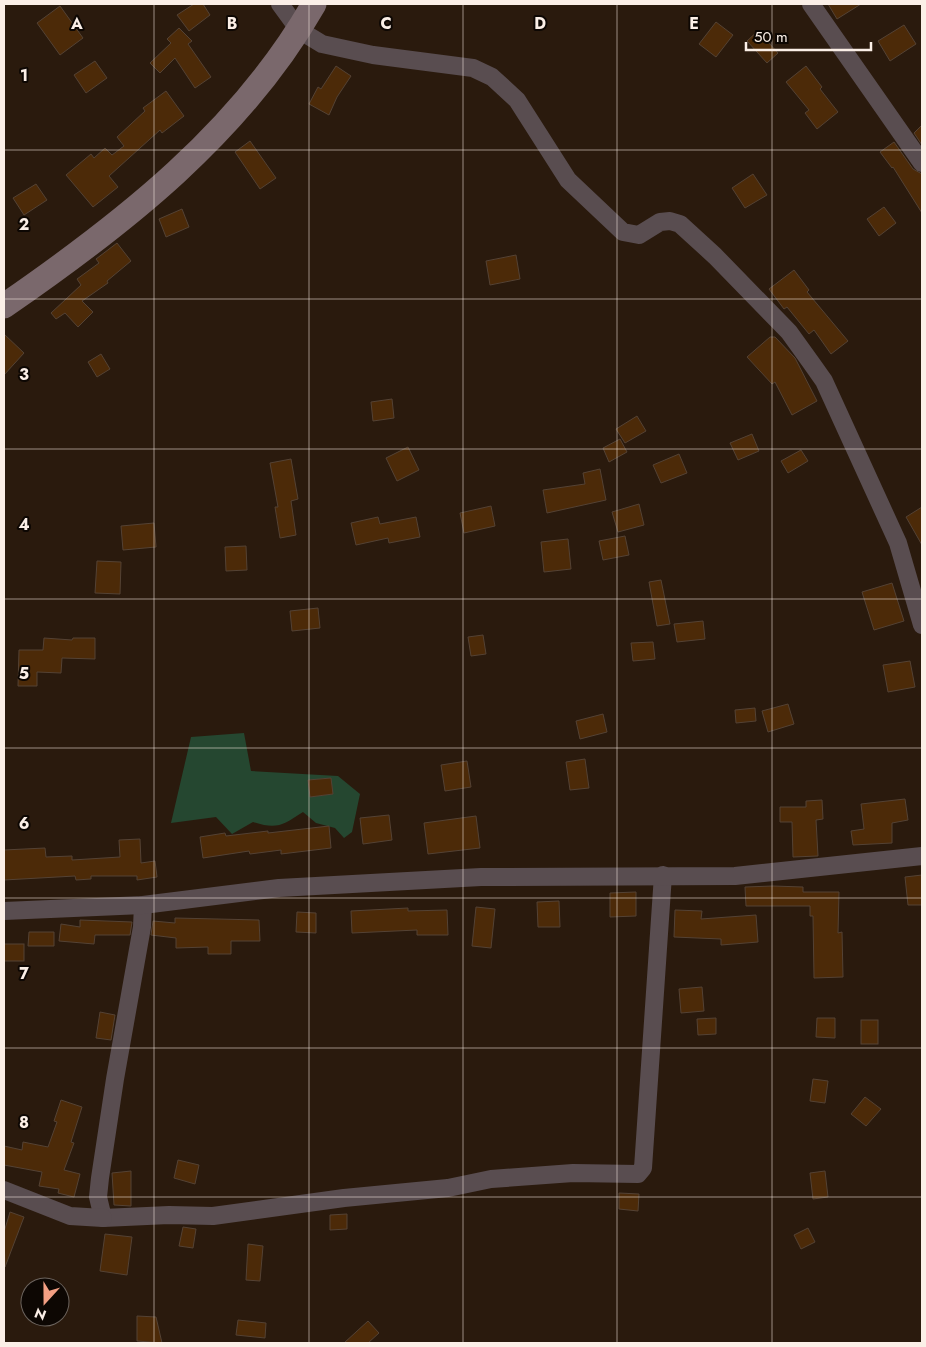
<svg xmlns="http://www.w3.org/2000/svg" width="926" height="1347" viewBox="0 0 926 1347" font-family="Jost,sans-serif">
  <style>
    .green { fill: #254730; fill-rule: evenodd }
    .building { fill: #4c2a08; stroke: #544234 }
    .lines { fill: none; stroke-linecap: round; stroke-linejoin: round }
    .street { stroke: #594d50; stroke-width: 18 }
    .secondary { stroke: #7a686c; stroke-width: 25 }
    .grid { fill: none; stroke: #fbefe7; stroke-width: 1; stroke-opacity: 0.55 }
    .grid-label { font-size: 16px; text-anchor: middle; font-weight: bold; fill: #fbefe7; stroke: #0d0703; stroke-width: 4; stroke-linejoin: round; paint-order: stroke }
  </style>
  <rect width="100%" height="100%" fill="#2a1a0d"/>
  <path class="green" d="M244,733L251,771L338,776L360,794L352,832L344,838L335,828L316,823L303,812C283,825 277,830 253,822L232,834L216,817L171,823L191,737ZM331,778L332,794L310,797L308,780Z"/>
  <g class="building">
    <path d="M194,4H203L210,15L189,31L177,15Z"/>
    <path d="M828,4H861L837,19Z"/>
    <path d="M60,6L83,38L60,55L37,23Z"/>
    <path d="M716,22L733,35L716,57L699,44Z"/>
    <path d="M904,25L916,44L890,61L878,41Z"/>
    <path d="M179,28L192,41L188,44L211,77L195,88L175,58L160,73L150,63L171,43L167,39Z"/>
    <path d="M758,31L778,53L767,63L747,41Z"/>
    <path d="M95,61L107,78L86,93L74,75Z"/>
    <path d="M336,66L351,76L337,97L329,115L309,104L318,87L321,89Z"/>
    <path d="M806,66L822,87L820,89L838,112L817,129L805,113L809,110L786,82Z"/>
    <path d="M166,91L184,116L162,133L160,130L109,176L118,187L93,207L66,175L91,154L94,158L105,148L112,155L124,146L117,137L145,111L143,108Z"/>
    <path d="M922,125V145L914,133Z"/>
    <path d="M250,141L276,178L260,189L235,152Z"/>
    <path d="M894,142L913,169L922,174V213L893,167L892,168L880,152Z"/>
    <path d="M753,174L767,195L745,208L732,188Z"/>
    <path d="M36,184L47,200L24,215L13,198Z"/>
    <path d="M884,207L896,223L879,236L867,219Z"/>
    <path d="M182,209L189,227L166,237L159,219Z"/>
    <path d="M117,243L131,261L107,281L108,283L82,301L93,312L78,327L65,313L56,319L51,313L81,285L77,279L99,263L96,259Z"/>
    <path d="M516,255L520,279L490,285L486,261Z"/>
    <path d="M794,270L809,290L807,292L848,341L831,354L814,330L809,334L787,307L784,309L769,289Z"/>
    <path d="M4,334L24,353L4,375Z"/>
    <path d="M770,337H775L795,358L817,401L792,415L775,382L772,384L747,357Z"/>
    <path d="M101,354L110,369L97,377L88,362Z"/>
    <path d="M392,399L394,418L373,421L371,402Z"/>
    <path d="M637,416L646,431L625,443L616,429Z"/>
    <path d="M752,434L759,451L738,460L730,443Z"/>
    <path d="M620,439L627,452L609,462L603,448Z"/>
    <path d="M408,447L419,470L397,481L386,458Z"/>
    <path d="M801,450L808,461L788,473L781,461Z"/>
    <path d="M679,454L687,473L661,483L653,465Z"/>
    <path d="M291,459L298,499L291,501L296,535L280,538L275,507H278L270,463Z"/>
    <path d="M600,469L606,500L547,513L543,490L585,484L583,473Z"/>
    <path d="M639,504L644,525L618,532L612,512Z"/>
    <path d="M491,506L495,526L464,533L460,513Z"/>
    <path d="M922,507V545L906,517Z"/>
    <path d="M378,517L380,524L416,517L420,537L389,543L388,538L356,545L351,523Z"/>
    <path d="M154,523L156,547L123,550L121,526Z"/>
    <path d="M625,536L629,555L603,560L599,541Z"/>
    <path d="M568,539L571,569L544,572L541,542Z"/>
    <path d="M246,546L247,570L226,571L225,547Z"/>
    <path d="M97,561L121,562L120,594L95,593Z"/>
    <path d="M661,580L670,624L657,626L649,582Z"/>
    <path d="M892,583L904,621L874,630L862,592Z"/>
    <path d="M318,608L320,628L292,631L290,611Z"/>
    <path d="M703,621L705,639L677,642L674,624Z"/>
    <path d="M483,635L486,654L471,656L468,637Z"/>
    <path d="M44,638L72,640L73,638H95V659L62,658L61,673L37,672V686H18L19,650H43Z"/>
    <path d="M653,642L655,659L633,661L631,643Z"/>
    <path d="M910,661L915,687L888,692L883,665Z"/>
    <path d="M788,704L794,724L768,732L762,711Z"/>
    <path d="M755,708L756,721L736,723L735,710Z"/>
    <path d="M603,714L607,732L580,739L576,721Z"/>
    <path d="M585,759L589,788L570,790L566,762Z"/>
    <path d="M467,761L471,787L445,791L441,765Z"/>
    <path d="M331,778L333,794L310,797L308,780Z"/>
    <path d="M905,799L908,820L892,823V843L853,845L851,831L864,829L861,804Z"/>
    <path d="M822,800L823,819L816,820L818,856L793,857L792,822H780V807H806V801Z"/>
    <path d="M389,815L392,840L363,844L360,818Z"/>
    <path d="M476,816L480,848L428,854L424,823Z"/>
    <path d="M329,826L331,848L281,854V850L250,854L249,851L203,858L200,837L225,833L226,836L268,831V833Z"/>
    <path d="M140,839L141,863L155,861L157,877L137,880V876H91V879L76,880L75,876L4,880V850L45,848L46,857L72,856V860L120,857L119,840Z"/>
    <path d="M922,875V905H908L905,877Z"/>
    <path d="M773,886L803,887V892H839L838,933L842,932L843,977L814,978L813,916H810V906H746L745,887Z"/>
    <path d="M636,892V916L610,917V893Z"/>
    <path d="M559,901L560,927H538L537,902Z"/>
    <path d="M476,907L495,909L491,948L472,946Z"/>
    <path d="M408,908V911L447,910L448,935H417V930L352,933L351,911Z"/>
    <path d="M675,910L702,911L701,919L756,915L758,942L721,945V939L674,937Z"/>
    <path d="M297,912L316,913V933L296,932Z"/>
    <path d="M175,918L259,920L260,941H231V954H208V947L176,948V938L151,935L153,921L175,923Z"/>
    <path d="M80,920L132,922L130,935H95L94,944L59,941L61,924L80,927Z"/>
    <path d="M29,932H54V946H28Z"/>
    <rect x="4" y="944" width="20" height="17"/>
    <path d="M702,987L704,1011L681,1013L679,989Z"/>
    <path d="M100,1012L115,1015L111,1040L96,1038Z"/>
    <path d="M716,1018V1034L698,1035L697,1019Z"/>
    <path d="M817,1018H835V1038L816,1037Z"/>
    <rect x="861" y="1020" width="17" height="24"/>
    <path d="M813,1079L828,1081L825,1103L810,1101Z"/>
    <path d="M865,1097L881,1109L866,1126L851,1114Z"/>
    <path d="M61,1100L82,1107L71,1142L74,1143L64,1170L80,1174L74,1197L58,1193L59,1189L39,1186L42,1172L4,1165V1146L22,1150L23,1142L48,1147L57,1122L54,1121Z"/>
    <path d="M178,1160L199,1165L195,1184L174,1178Z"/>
    <path d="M131,1171V1206L114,1205L112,1173Z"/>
    <path d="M825,1171L828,1197L813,1199L810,1173Z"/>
    <path d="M619,1193L639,1194L638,1211L619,1209Z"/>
    <path d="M10,1212L24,1217L5,1267L4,1232Z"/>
    <path d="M347,1214V1229L330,1230V1215Z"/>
    <path d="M183,1227L196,1229L193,1248L179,1246Z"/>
    <path d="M808,1228L815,1242L801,1249L794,1235Z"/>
    <path d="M105,1234L132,1237L127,1275L100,1271Z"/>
    <path d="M248,1244L263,1246L260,1281L246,1280Z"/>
    <path d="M137,1316L156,1317L162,1343L137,1341Z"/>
    <path d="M238,1320L266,1323L265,1338L236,1335Z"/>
    <path d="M368,1321L379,1333L368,1343H344Z"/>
  </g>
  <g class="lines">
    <g class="street">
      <path d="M280,4L299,30L322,44L373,55L473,68L492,77L517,100L568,180L623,232L639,235L660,222L670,221L680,224L715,256L789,332L812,364L824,381L898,543L922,625"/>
      <path d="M811,4L922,163"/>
      <path d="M143,905L142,927L115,1079L100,1178L98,1197L103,1218L169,1215L213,1216L344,1198L448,1188L491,1179L573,1173L638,1174L643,1168L663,875"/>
      <path d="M4,911L143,905L279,888L481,877L735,876L922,856"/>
      <path d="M4,1190L70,1216L103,1218"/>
    </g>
    <path class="secondary" d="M4,306C123,224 241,132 314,4"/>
  </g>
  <path class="grid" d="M154,4V1343M309,4V1343M463,4V1343M617,4V1343M772,4V1343M4,150H922M4,299H922M4,449H922M4,599H922M4,748H922M4,898H922M4,1048H922M4,1197H922"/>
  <g class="grid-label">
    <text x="77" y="29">A</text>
    <text x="232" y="29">B</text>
    <text x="386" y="29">C</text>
    <text x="540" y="29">D</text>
    <text x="694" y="29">E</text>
    <text x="24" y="81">1</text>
    <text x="24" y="230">2</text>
    <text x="24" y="380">3</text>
    <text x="24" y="530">4</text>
    <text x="24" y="679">5</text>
    <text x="24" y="829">6</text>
    <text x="24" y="979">7</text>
    <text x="24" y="1128">8</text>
  </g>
  <rect width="926" height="1347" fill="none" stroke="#fbefe7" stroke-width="10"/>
  <g transform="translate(45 1302) rotate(201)"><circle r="24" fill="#0d0703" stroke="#6c645e"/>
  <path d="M0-4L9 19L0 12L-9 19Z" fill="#f39f83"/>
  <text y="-8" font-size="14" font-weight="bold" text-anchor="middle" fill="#fbefe7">N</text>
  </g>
  <path d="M746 42v8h125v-8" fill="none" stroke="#fbefe7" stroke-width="2.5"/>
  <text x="754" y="42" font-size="15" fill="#fbefe7" stroke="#0d0703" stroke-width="4" paint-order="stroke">50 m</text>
</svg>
